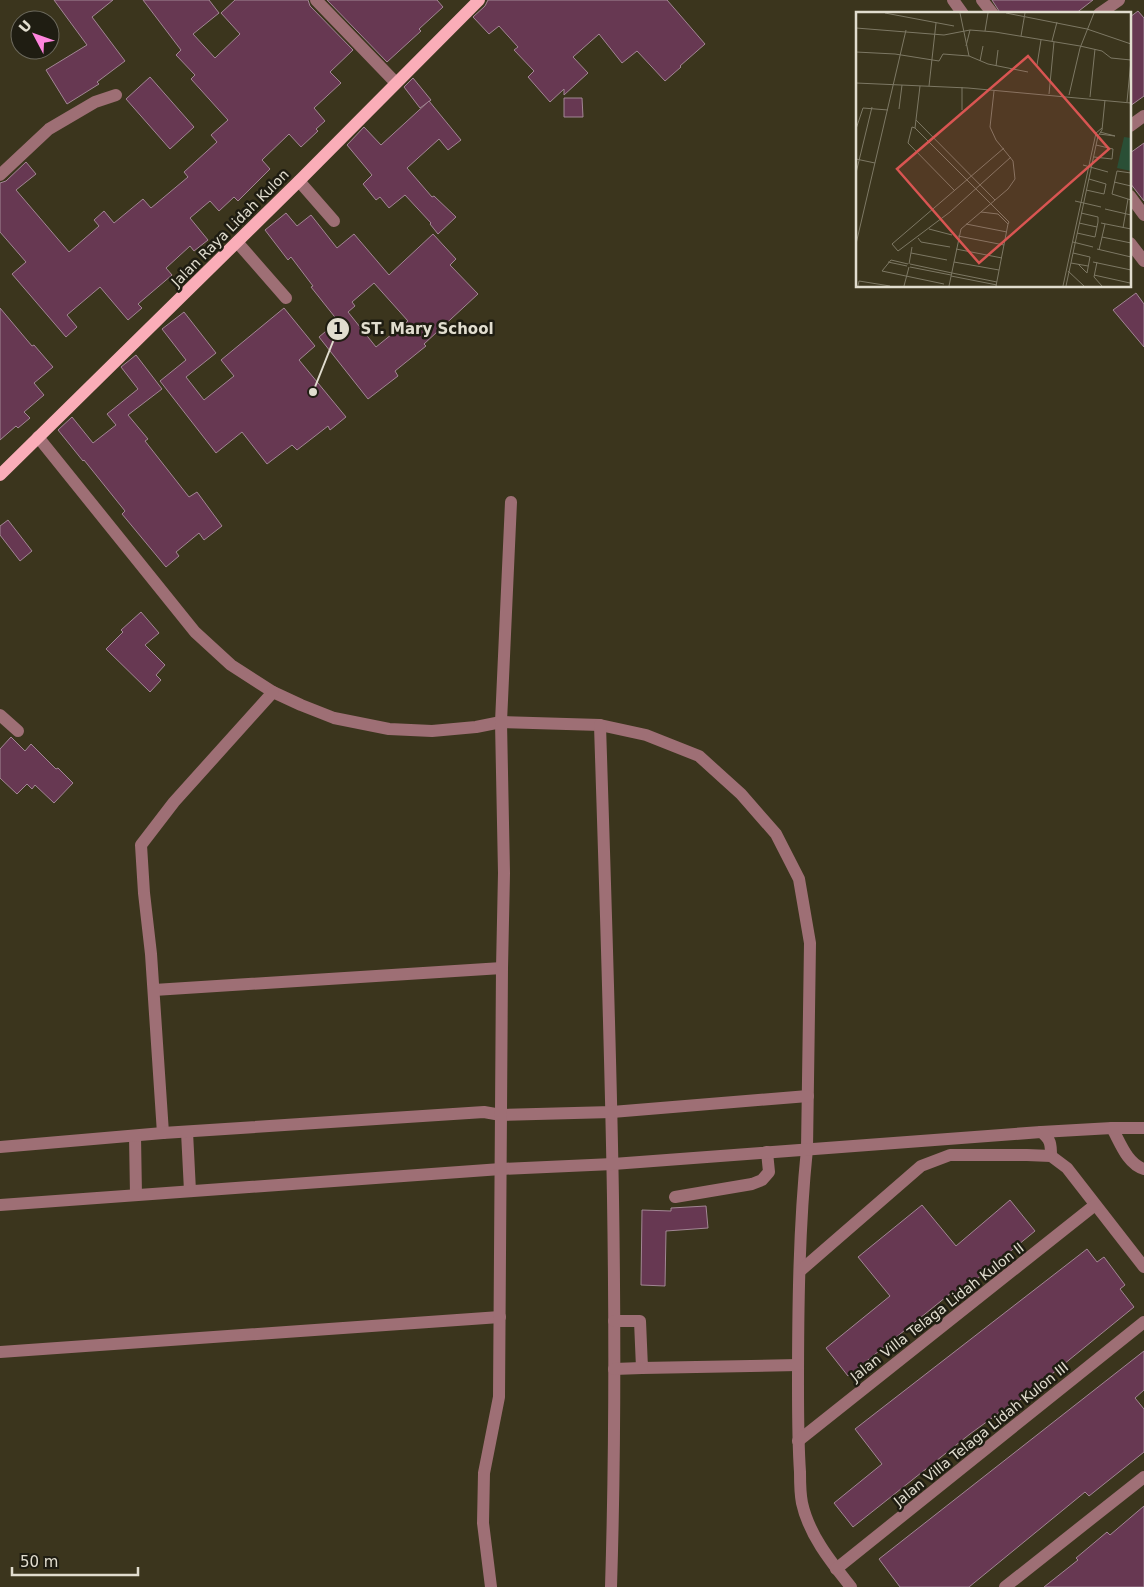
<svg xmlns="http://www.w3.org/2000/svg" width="1144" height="1587" viewBox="0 0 1144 1587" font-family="'DejaVu Sans',sans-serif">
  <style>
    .building { fill: #673852; stroke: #a28694; fill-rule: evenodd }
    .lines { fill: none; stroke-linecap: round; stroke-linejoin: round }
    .minor { stroke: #9e6f75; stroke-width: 12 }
    .major { stroke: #faadb8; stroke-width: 12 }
    .labels { text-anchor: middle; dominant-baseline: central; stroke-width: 5; stroke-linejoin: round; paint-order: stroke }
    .street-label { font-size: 14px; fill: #e1ddcf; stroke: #1f1d12 }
    .inset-road { fill: none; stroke: #7d7864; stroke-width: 1 }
    .view { fill: #d95552; fill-opacity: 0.15; stroke: #d95552; stroke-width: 2.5 }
    .inset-edge { fill: none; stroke: #e1ddcf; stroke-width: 2.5 }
    .leader { fill: none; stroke: #e1ddcf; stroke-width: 2 }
    .callout-dot { fill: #e1ddcf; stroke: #1f1d12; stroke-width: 2 }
    .mark-label { font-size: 15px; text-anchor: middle; font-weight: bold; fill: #111 }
    .callout-label { font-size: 15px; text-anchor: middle; font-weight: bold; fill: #e1ddcf; stroke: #1f1d12; stroke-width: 5; stroke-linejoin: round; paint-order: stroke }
  </style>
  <rect width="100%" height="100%" fill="#3b351d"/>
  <g class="building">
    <path d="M54,0H113L92,17L125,61L97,82L99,84L67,104L46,70L87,45Z"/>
    <path d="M143,0H209L219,13L193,34L215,58L240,34L221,13L235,0H308L310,6L353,50L330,72L341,83L314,108L325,121L316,129L318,131L301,147L289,134L262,160L270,169L238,201L234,197L219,211L210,201L190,218L208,240L194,251L190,246L166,268L172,275L138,304L142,308L128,320L100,287L67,315L77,327L66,337L12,274L26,262L0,232V183L6,181L26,162L36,174L16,190L69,252L99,226L94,220L104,211L114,223L143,199L151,208L188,177L184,172L217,142L211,135L228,120L191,79L195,75L176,55L181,50Z"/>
    <path d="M327,0H437L443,7L419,29L421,31L387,62Z"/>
    <path d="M488,0H667L705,44L680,66L681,67L665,81L637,51L622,63L599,34L573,57L588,73L564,95V89L550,102L528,77L534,71L514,50L518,47L499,26L489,34L473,17L485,6Z"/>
    <path d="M992,0H1093L1075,14H1001Z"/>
    <path d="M1138,11L1144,18V96L1130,106V17Z"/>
    <path d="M150,77L194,127L170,149L126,99Z"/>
    <path d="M413,78L431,100L420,108L404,87Z"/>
    <path d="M564,98H582L583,117H564Z"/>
    <path d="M429,101L461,140L448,150L439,139L407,168L432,197L434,196L456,217L438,234L430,224L431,223L405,195L389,208L380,197L376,200L363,184L372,175L347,145L364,127L381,145Z"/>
    <path d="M1144,143V201L1130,183V153Z"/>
    <path d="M286,213L297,226L311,215L337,248L354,234L389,275L433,234L456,259L450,265L478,294L424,344L426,346L395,371L398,376L368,399L319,337L338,321L311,287L313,286L291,257L288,260L265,230ZM374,283L408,321L376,347L348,312L355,306L352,302Z"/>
    <path d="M1136,293L1144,304V347L1113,310Z"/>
    <path d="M0,308L32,346L34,345L53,367L34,383L44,395L24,412L30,418L18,428L16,426L0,440Z"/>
    <path d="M284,308L315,346L299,360L346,417L330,430L328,426L297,450L292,445L267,464L242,432L216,453L160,381L186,360L162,329L184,312L216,353L186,377L204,400L234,376L221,360Z"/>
    <path d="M136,355L162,389L128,415L148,439L145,441L189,497L197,492L222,526L204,540L199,533L176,552L179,556L166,567L122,514L125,511L84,460L83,461L58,430L72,417L93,443L116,425L107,414L138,389L121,367Z"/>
    <path d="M8,520L32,551L20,561L0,535V526Z"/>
    <path d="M141,612L159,633L145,645L165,665L156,675L161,680L150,692L106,649L123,632L121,630Z"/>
    <path d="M11,737L25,751L31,744L56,769L58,768L73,783L54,803L35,785L32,789L27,784L17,794L0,778V749Z"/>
    <path d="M1010,1200L1035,1231L955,1297L951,1293L848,1376L826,1348L890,1296L858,1257L922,1205L956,1246Z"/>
    <path d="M706,1206L708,1228L666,1231L665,1286L641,1285L642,1210L671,1211V1208Z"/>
    <path d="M1087,1249L1097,1262L1104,1257L1125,1285L1120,1289L1134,1307L1015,1404L1014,1402L970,1434L853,1527L834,1503L882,1464L855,1429Z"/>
    <path d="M1144,1351V1390L1135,1398L1144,1409V1452L1089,1496L1085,1492L969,1587H900L879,1559Z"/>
    <path d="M1144,1506V1587H1044L1078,1560L1076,1558L1107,1532L1110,1535Z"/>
  </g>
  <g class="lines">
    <g class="minor">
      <path d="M316,0L396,83"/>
      <path d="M953,0L963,14"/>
      <path d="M982,0L993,14"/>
      <path d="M1099,14L1119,0"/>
      <path d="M1130,126L1144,116"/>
      <path d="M0,175L49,129L95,102L116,95"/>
      <path d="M299,181L334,221"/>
      <path d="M1130,196L1144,215"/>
      <path d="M237,242L286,298"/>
      <path d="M1130,243L1144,261"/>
      <path d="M38,437L195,632L231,665L273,692L301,705L334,718L389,729L432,731L476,727L501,722L600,725L646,735L699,756L741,794L776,834L799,879L810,943L807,1149C799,1227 798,1306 798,1385C798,1414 798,1443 800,1472C800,1482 800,1493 802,1503C809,1535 831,1562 851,1587"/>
      <path d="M0,715L18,731"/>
      <path d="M600,725C609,1012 620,1299 611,1587"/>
      <path d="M154,990L502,968"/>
      <path d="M1112,1128C1120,1142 1127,1164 1144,1169"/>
      <path d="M187,1132L190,1191"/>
      <path d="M1041,1132L1112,1128H1144"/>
      <path d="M163,1133L151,954L144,893L141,845L174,802L273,692"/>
      <path d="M135,1136L136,1195"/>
      <path d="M0,1147L163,1133L484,1112L501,1115L612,1112L808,1096"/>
      <path d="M675,1197L752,1184L762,1180L769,1172L767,1152"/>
      <path d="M0,1205L501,1169L613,1164L1041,1132C1051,1139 1051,1145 1051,1156"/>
      <path d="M800,1271L921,1166L950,1155H1027L1051,1156L1067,1168L1144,1267"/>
      <path d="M614,1321H640L642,1368L798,1365"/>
      <path d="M0,1352L500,1317"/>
      <path d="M614,1369L642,1368"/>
      <path d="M798,1441L1095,1205"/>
      <path d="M836,1569L1144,1322"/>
      <path d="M491,1587L483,1523L484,1473L499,1397L502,968L504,873L501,722L511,502"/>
      <path d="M1005,1587L1144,1477"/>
    </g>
    <path class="major" d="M0,475L299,181L479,0"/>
  </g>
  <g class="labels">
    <g class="street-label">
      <text transform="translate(230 228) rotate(-45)">Jalan Raya Lidah Kulon</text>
      <text transform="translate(937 1312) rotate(-38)">Jalan Villa Telaga Lidah Kulon II</text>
      <text transform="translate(981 1434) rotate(-39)">Jalan Villa Telaga Lidah Kulon III</text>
    </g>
  </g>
  <g transform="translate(856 12)">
    <rect width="275" height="275" fill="#3b351d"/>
    <path d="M268,125L275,126V159L261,156Z" fill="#2a4f36"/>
    <path class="inset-road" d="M29,1L98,14M104,1L113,44M150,1L231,17L275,32M0,16L88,23L114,18L139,20L224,34L246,39L255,46L275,48M129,19L132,1M165,24L169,1M196,29L201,10M110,34L114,18M0,40L39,42L83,49L87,42L113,44L132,52L172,60M124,49L127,34M181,53L185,28M140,54L142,38M0,71L112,76L275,91M64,74L59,116L56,115L52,131L99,179M73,74L80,11M193,82L198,30M213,83L224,36L238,1M234,85L239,37M271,90L275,48M43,97L46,73M106,98V75M60,108L139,188M59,116L153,210L152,212M0,117L7,96L32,98M243,122L259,124L244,120M148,136L36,232L42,239L94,200L155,145M238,145L256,147L257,137L240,133M0,147L19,151M227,153L252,160M0,161L16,95M275,161L261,159L256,182L275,188M258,170L275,174M230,178L248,182L250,172L233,167M219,189L245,195M249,197L275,203M125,200L142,202L152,212L140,274M223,211L241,215M245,211L275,217M110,212L151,220M267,216L272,187M73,217L96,223M221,221L239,225L242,210V205L225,201M102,224L148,233M246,225L275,231M62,226L65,230L94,235M217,230L237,235M0,232L50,18M100,237L146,246M241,237L275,245M243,238L249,212M55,241L91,248M217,241L234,245L231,261L222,252M32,250L51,254M98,250L143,258M237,250L275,258M241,250L238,265L246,274M215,251L232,254M52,252L35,248L26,259L88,272M53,252L56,235M54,252L96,261M54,255L95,263M212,259L228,274M96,261L141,270M238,263L274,271M95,264L141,273M2,274L3,269L34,274M48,274L53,255M93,274L105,217L152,177L159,167L157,149L140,128L134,115L138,79M207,274L240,121L246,116M210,274L242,124L246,118L249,88"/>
    <path class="view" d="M172,44L253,137L123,251L41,157Z"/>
    <rect width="275" height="275" class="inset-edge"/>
  </g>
  <path class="leader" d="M313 392L338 329"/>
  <g class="callout-dot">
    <circle cx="313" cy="392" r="5"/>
    <circle cx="338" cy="329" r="12"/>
  </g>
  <g class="mark-label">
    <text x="338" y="334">1</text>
  </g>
  <g class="callout-label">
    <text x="427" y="334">ST. Mary School</text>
  </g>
  <g transform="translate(35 35) rotate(311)"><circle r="24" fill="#1f1d12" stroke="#6d6a5e"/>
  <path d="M0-4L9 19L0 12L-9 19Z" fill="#ff85de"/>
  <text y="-8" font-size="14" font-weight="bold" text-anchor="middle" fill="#e1ddcf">U</text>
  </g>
  <path d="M12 1567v8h126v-8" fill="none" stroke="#e1ddcf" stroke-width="2.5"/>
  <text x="20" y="1567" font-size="15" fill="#e1ddcf" stroke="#1f1d12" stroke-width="4" paint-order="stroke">50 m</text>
</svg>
